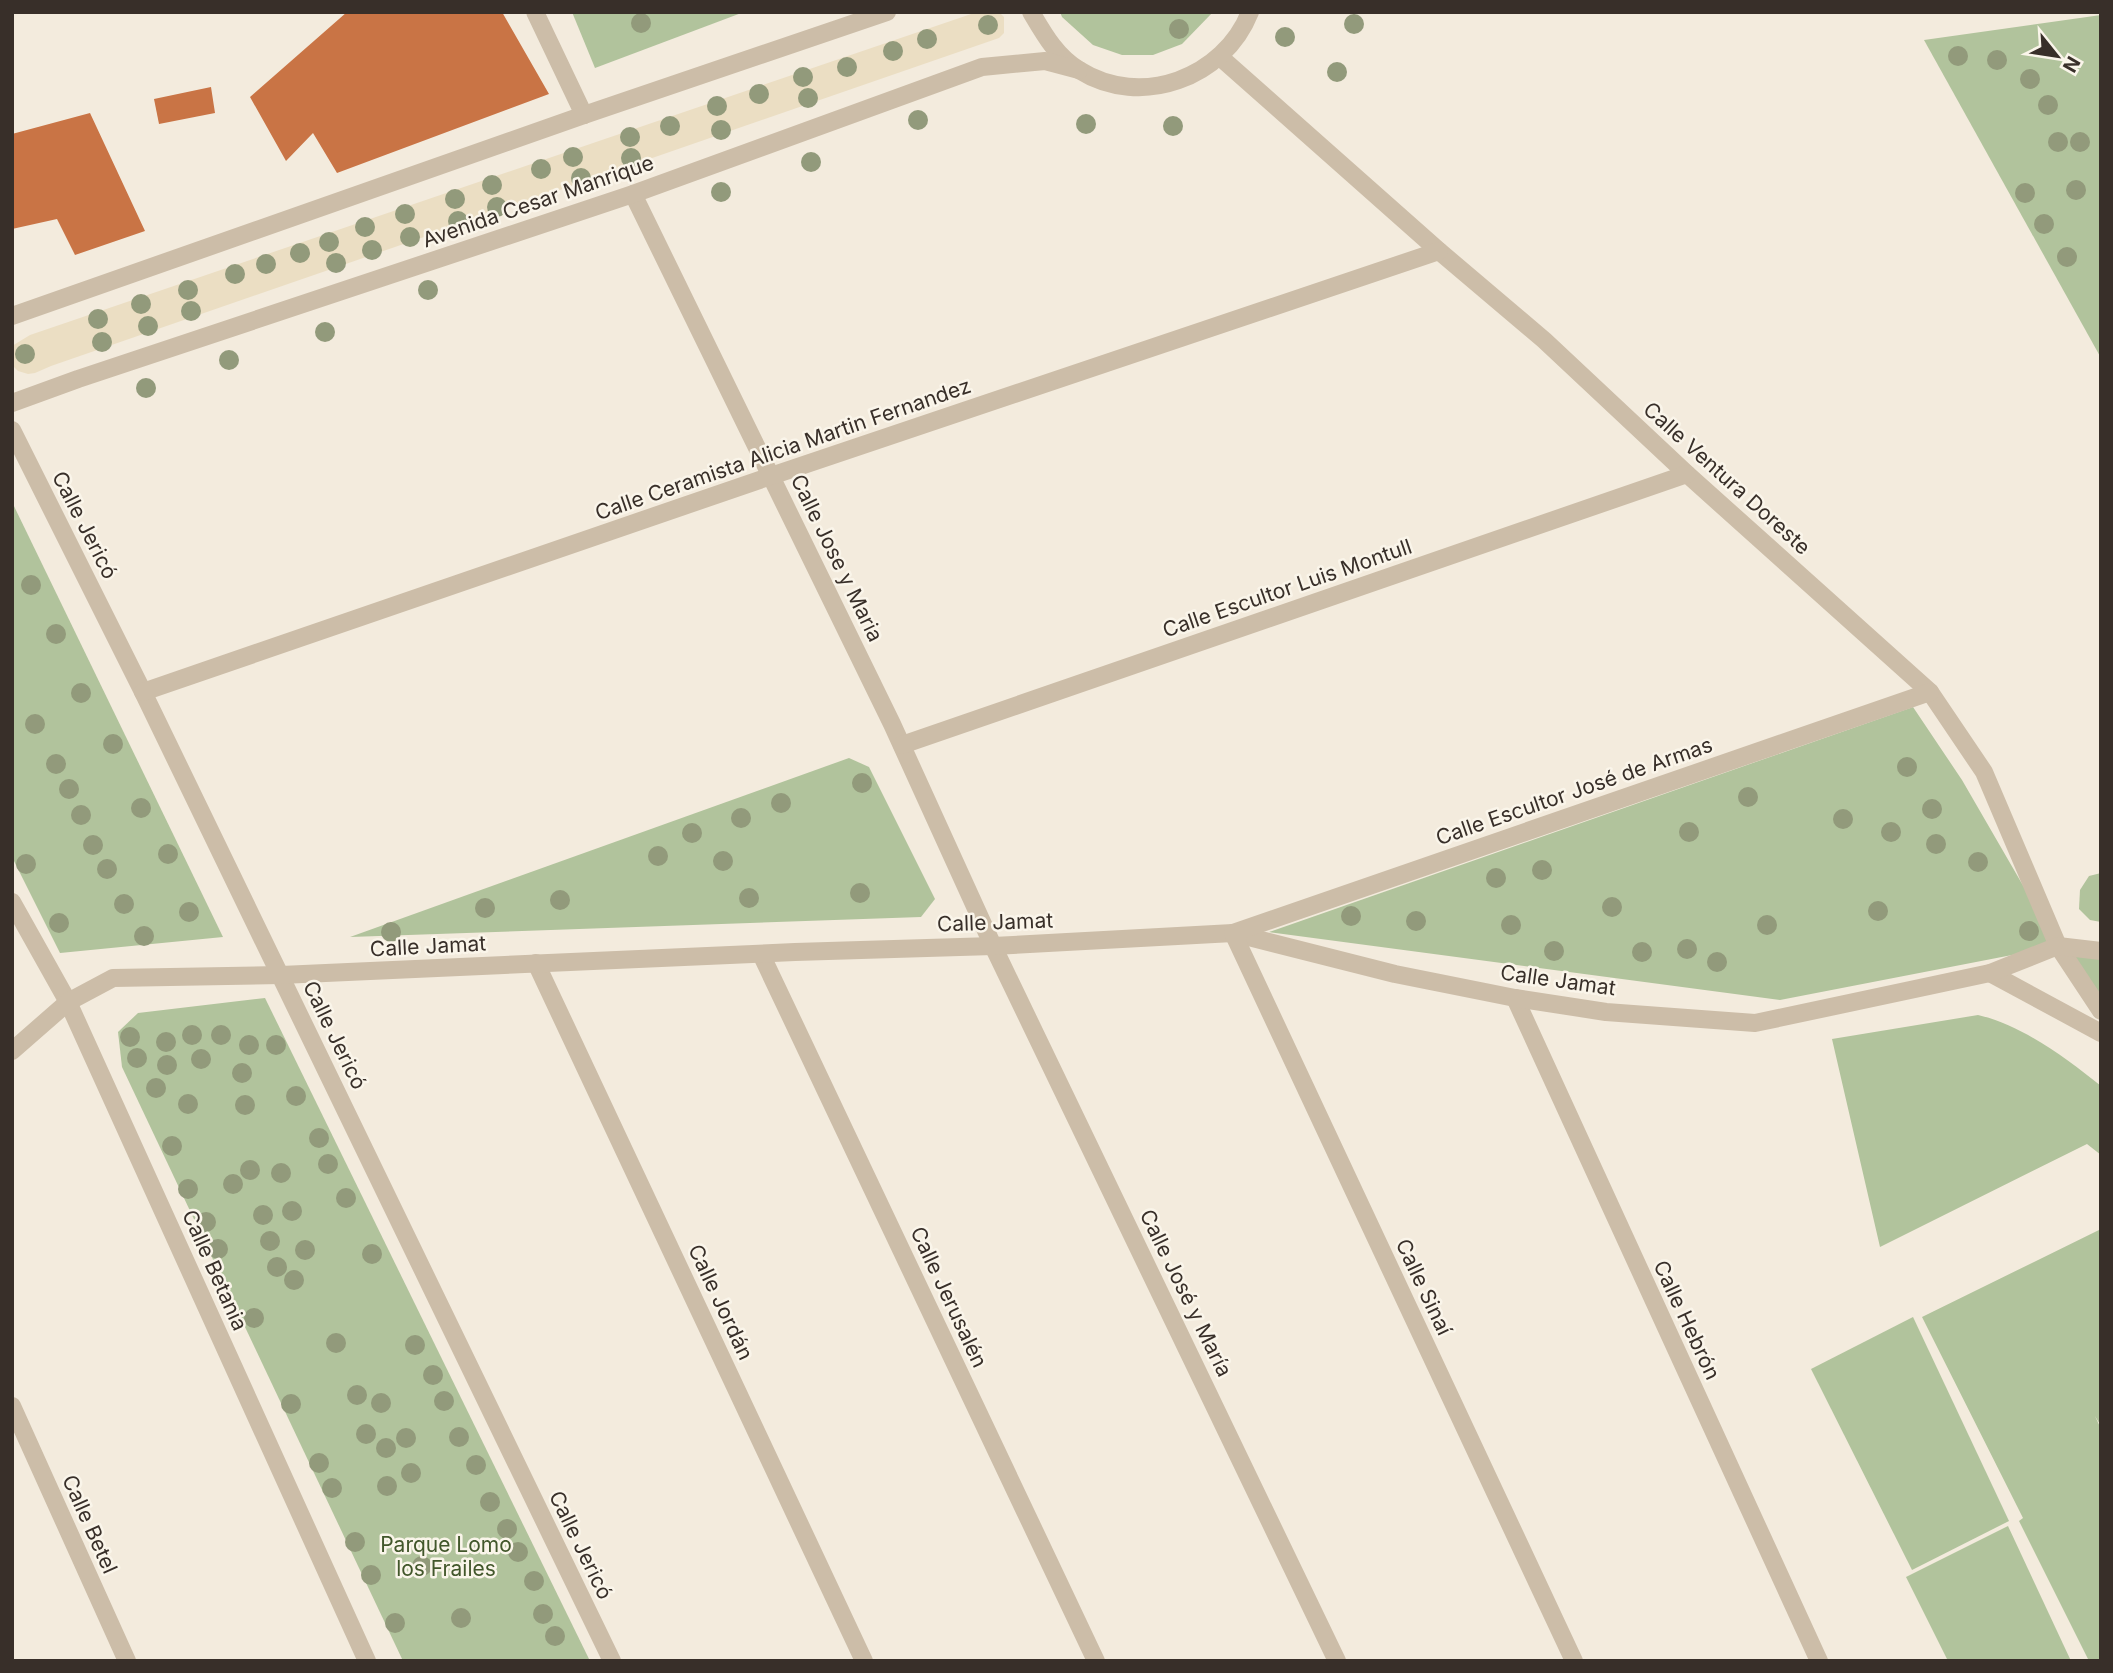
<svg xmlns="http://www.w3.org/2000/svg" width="2113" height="1673" viewBox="0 0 2113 1673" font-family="Inter,sans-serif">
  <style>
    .green { fill: #b1c39c }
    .plaza { fill: #ebdec3 }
    .building { fill: #c97445 }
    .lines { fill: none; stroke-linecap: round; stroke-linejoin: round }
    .minor { stroke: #ccbda8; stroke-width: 18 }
    .tertiary { stroke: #ccbda8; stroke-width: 18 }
    .tree { fill: #929a7b }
    .labels { text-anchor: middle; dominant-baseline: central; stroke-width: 5; stroke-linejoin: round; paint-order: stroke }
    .street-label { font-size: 21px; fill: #382f29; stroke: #faf5ea }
    .park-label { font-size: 21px; fill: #42572b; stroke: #faf5ea }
  </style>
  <rect width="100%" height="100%" fill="#f3ebdd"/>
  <g class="green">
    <path d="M572,12H744L595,68Z"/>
    <path d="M1060,12H1213L1182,44L1153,55H1122L1093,45L1062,17Z"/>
    <path d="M2101,15V358L1924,40Z"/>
    <path d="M12,502L223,937L60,953L12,857Z"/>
    <path d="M1913,707L1962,780L2058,946L2101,951V1021L2058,946L1780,1000L1269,932Z"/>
    <path d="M849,758L869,767L935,899L921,917L350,937Z"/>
    <path d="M2101,873V922L2090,920L2079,909L2080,890L2089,876Z"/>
    <path d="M265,998L590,1661H403L122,1067L118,1032L138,1013Z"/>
    <path d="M1978,1015C2022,1025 2066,1058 2101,1086V1155L2087,1144L1880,1247L1832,1039Z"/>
    <path d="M2101,1229V1426L2095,1416L2101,1429V1661H2089L2019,1521L2023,1518L1922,1317Z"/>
    <path d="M1913,1317L2009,1521L1912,1570L1811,1369Z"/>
    <path d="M2008,1526L2071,1661H1948L1906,1577Z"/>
  </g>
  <path class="plaza" d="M977,12H999L1004,17V33L999,38L51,366L35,373L28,374L18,371L12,365V346L30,335Z"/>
  <g class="building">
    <path d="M347,12H502L549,94L337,173L313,133L286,161L250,97Z"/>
    <path d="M211,87L215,113L159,124L154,99Z"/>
    <path d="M90,113L145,231L75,255L57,219L12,229V134Z"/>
  </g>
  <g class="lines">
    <g class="minor">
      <path d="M535,12L584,115"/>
      <path d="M1220,57L1439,251L1544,340L1687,474L1930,692L1984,772L2058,946L2101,1011"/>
      <path d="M633,194L892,724L993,946L1337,1661"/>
      <path d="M12,430L143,692L612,1661"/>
      <path d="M143,692L771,476L1439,251"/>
      <path d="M902,745L1687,474"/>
      <path d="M12,902L68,1002L367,1661"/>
      <path d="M761,954L1096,1661"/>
      <path d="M536,963L864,1661"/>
      <path d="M1990,973L2101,1033"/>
      <path d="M1515,998L1819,1661"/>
      <path d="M12,1051L68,1002L113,978L281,975L795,952L993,946L1233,933L1395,974L1515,998L1606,1012L1755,1023L1990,973L2058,946L2101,951"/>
      <path d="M12,1406L127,1661"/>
      <path d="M1574,1661L1233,933L1930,692"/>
    </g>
    <g class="tertiary">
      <path d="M1031,12C1044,34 1056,56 1079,70C1141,109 1224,78 1250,12"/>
      <path d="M12,316L584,115L887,12"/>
      <path d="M12,403L78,379L633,194L982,67L1045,61L1079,70"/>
    </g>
  </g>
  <g class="tree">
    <circle cx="641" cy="23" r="10"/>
    <circle cx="1354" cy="24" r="10"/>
    <circle cx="988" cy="25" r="10"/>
    <circle cx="1179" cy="29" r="10"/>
    <circle cx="1285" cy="37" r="10"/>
    <circle cx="927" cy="39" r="10"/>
    <circle cx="893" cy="51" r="10"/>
    <circle cx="1958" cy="56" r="10"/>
    <circle cx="1997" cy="60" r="10"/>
    <circle cx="847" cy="67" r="10"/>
    <circle cx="1337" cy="72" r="10"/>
    <circle cx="803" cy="77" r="10"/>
    <circle cx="2030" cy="79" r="10"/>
    <circle cx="759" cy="94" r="10"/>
    <circle cx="808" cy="98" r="10"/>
    <circle cx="2048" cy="105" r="10"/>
    <circle cx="717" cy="106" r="10"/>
    <circle cx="918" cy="120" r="10"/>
    <circle cx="1086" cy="124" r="10"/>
    <circle cx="670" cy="126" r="10"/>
    <circle cx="1173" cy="126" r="10"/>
    <circle cx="721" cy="130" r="10"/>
    <circle cx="630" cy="137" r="10"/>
    <circle cx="2058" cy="142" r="10"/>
    <circle cx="2080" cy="142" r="10"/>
    <circle cx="573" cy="157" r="10"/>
    <circle cx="631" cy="158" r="10"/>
    <circle cx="811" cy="162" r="10"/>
    <circle cx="541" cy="169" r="10"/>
    <circle cx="581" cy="178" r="10"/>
    <circle cx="492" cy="185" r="10"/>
    <circle cx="2076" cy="190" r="10"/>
    <circle cx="721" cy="192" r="10"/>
    <circle cx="2025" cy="193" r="10"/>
    <circle cx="455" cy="199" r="10"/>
    <circle cx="497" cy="207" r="10"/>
    <circle cx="405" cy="214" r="10"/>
    <circle cx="458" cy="221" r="10"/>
    <circle cx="2044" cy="224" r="10"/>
    <circle cx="365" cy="227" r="10"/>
    <circle cx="410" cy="237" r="10"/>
    <circle cx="329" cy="242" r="10"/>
    <circle cx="372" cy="250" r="10"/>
    <circle cx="300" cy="253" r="10"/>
    <circle cx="2067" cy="257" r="10"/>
    <circle cx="336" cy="263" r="10"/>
    <circle cx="266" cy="264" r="10"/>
    <circle cx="235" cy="274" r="10"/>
    <circle cx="188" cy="290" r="10"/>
    <circle cx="428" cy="290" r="10"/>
    <circle cx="141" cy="304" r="10"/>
    <circle cx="191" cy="311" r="10"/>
    <circle cx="98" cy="319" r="10"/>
    <circle cx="148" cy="326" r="10"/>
    <circle cx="325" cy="332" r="10"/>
    <circle cx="102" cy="342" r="10"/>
    <circle cx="25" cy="354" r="10"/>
    <circle cx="229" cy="360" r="10"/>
    <circle cx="146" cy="388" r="10"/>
    <circle cx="31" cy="585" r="10"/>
    <circle cx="56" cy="634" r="10"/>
    <circle cx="81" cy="693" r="10"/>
    <circle cx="35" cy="724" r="10"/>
    <circle cx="113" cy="744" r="10"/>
    <circle cx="56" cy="764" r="10"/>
    <circle cx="1907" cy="767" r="10"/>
    <circle cx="862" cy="783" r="10"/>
    <circle cx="69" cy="789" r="10"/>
    <circle cx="1748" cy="797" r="10"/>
    <circle cx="781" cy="803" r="10"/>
    <circle cx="141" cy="808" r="10"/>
    <circle cx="1932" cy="809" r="10"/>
    <circle cx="81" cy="815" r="10"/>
    <circle cx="741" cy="818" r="10"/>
    <circle cx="1843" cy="819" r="10"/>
    <circle cx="1689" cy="832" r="10"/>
    <circle cx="1891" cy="832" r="10"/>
    <circle cx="692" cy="833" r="10"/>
    <circle cx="1936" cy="844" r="10"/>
    <circle cx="93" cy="845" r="10"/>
    <circle cx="168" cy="854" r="10"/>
    <circle cx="658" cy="856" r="10"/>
    <circle cx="723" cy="861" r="10"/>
    <circle cx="1978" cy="862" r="10"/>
    <circle cx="26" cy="864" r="10"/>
    <circle cx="107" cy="869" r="10"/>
    <circle cx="1542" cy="870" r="10"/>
    <circle cx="1496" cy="878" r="10"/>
    <circle cx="860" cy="893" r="10"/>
    <circle cx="749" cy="898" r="10"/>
    <circle cx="560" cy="900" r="10"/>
    <circle cx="124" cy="904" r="10"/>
    <circle cx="1612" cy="907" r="10"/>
    <circle cx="485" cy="908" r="10"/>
    <circle cx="1878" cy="911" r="10"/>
    <circle cx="189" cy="912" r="10"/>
    <circle cx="1351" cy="916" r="10"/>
    <circle cx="1416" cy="921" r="10"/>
    <circle cx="59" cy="923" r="10"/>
    <circle cx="1511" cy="925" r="10"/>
    <circle cx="1767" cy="925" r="10"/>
    <circle cx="2029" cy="931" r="10"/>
    <circle cx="391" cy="932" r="10"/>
    <circle cx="144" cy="936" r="10"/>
    <circle cx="1687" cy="949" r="10"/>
    <circle cx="1554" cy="951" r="10"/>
    <circle cx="1642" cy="952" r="10"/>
    <circle cx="1717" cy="962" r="10"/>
    <circle cx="192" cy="1035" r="10"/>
    <circle cx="221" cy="1035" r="10"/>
    <circle cx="130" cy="1037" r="10"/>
    <circle cx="166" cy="1042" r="10"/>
    <circle cx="249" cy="1045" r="10"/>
    <circle cx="276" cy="1045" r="10"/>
    <circle cx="137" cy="1058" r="10"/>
    <circle cx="201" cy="1059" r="10"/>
    <circle cx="167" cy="1065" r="10"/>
    <circle cx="242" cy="1073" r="10"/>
    <circle cx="156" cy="1088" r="10"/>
    <circle cx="296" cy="1096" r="10"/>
    <circle cx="188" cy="1104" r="10"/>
    <circle cx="245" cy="1105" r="10"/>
    <circle cx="319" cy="1138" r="10"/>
    <circle cx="172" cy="1146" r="10"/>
    <circle cx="328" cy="1164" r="10"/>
    <circle cx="250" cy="1170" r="10"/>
    <circle cx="281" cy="1173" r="10"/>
    <circle cx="233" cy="1184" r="10"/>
    <circle cx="188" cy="1189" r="10"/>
    <circle cx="346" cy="1198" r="10"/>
    <circle cx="292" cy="1211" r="10"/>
    <circle cx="263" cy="1215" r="10"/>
    <circle cx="206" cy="1222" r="10"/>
    <circle cx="270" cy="1241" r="10"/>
    <circle cx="218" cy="1249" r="10"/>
    <circle cx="305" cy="1250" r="10"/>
    <circle cx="372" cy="1254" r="10"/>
    <circle cx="277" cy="1267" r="10"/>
    <circle cx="294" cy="1280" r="10"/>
    <circle cx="254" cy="1318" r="10"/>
    <circle cx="336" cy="1343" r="10"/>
    <circle cx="415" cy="1345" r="10"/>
    <circle cx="433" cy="1375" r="10"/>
    <circle cx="357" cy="1395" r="10"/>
    <circle cx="444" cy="1401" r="10"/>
    <circle cx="381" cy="1403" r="10"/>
    <circle cx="291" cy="1404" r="10"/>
    <circle cx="366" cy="1434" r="10"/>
    <circle cx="459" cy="1437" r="10"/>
    <circle cx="406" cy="1438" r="10"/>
    <circle cx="386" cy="1448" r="10"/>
    <circle cx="319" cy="1463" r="10"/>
    <circle cx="476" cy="1465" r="10"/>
    <circle cx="411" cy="1473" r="10"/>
    <circle cx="387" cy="1486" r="10"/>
    <circle cx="332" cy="1488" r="10"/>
    <circle cx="490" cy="1502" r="10"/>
    <circle cx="507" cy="1529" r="10"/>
    <circle cx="355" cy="1542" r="10"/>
    <circle cx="518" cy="1552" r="10"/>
    <circle cx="422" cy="1566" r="10"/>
    <circle cx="371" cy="1575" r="10"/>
    <circle cx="534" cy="1581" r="10"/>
    <circle cx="543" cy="1614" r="10"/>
    <circle cx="461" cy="1618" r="10"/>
    <circle cx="395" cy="1623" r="10"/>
    <circle cx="555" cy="1636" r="10"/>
  </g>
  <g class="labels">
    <g class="street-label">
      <text transform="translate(538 201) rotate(-19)">Avenida Cesar Manrique</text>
      <text transform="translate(783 449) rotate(-19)">Calle Ceramista Alicia Martin Fernandez</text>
      <text transform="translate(1727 478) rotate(42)">Calle Ventura Doreste</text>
      <text transform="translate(85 525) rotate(63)">Calle Jericó</text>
      <text transform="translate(837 558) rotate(64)">Calle Jose y Maria</text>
      <text transform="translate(1287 588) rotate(-19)">Calle Escultor Luis Montull</text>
      <text transform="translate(1574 791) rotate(-19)">Calle Escultor José de Armas</text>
      <text transform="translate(995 922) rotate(-2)">Calle Jamat</text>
      <text transform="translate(428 946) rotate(-3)">Calle Jamat</text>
      <text transform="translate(1558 980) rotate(8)">Calle Jamat</text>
      <text transform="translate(335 1035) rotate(64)">Calle Jericó</text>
      <text transform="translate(215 1270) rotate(66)">Calle Betania</text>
      <text transform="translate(1424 1287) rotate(65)">Calle Sinaí</text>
      <text transform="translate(1186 1293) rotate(64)">Calle José y María</text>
      <text transform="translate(949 1297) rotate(65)">Calle Jerusalén</text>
      <text transform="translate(721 1302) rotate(65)">Calle Jordán</text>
      <text transform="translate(1687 1320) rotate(65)">Calle Hebrón</text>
      <text transform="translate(90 1524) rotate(66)">Calle Betel</text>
      <text transform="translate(581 1545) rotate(64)">Calle Jericó</text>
    </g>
    <g class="park-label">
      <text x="446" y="1544">Parque Lomo<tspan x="446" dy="24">los Frailes</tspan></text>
    </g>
  </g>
  <rect width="2113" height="1673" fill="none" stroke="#382f29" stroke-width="28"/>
  <g transform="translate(2057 56) rotate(120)" stroke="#faf5ea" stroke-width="5" paint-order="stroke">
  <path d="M0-5L12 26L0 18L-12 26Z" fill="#382f29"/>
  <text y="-10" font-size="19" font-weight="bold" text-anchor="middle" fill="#382f29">N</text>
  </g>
</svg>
